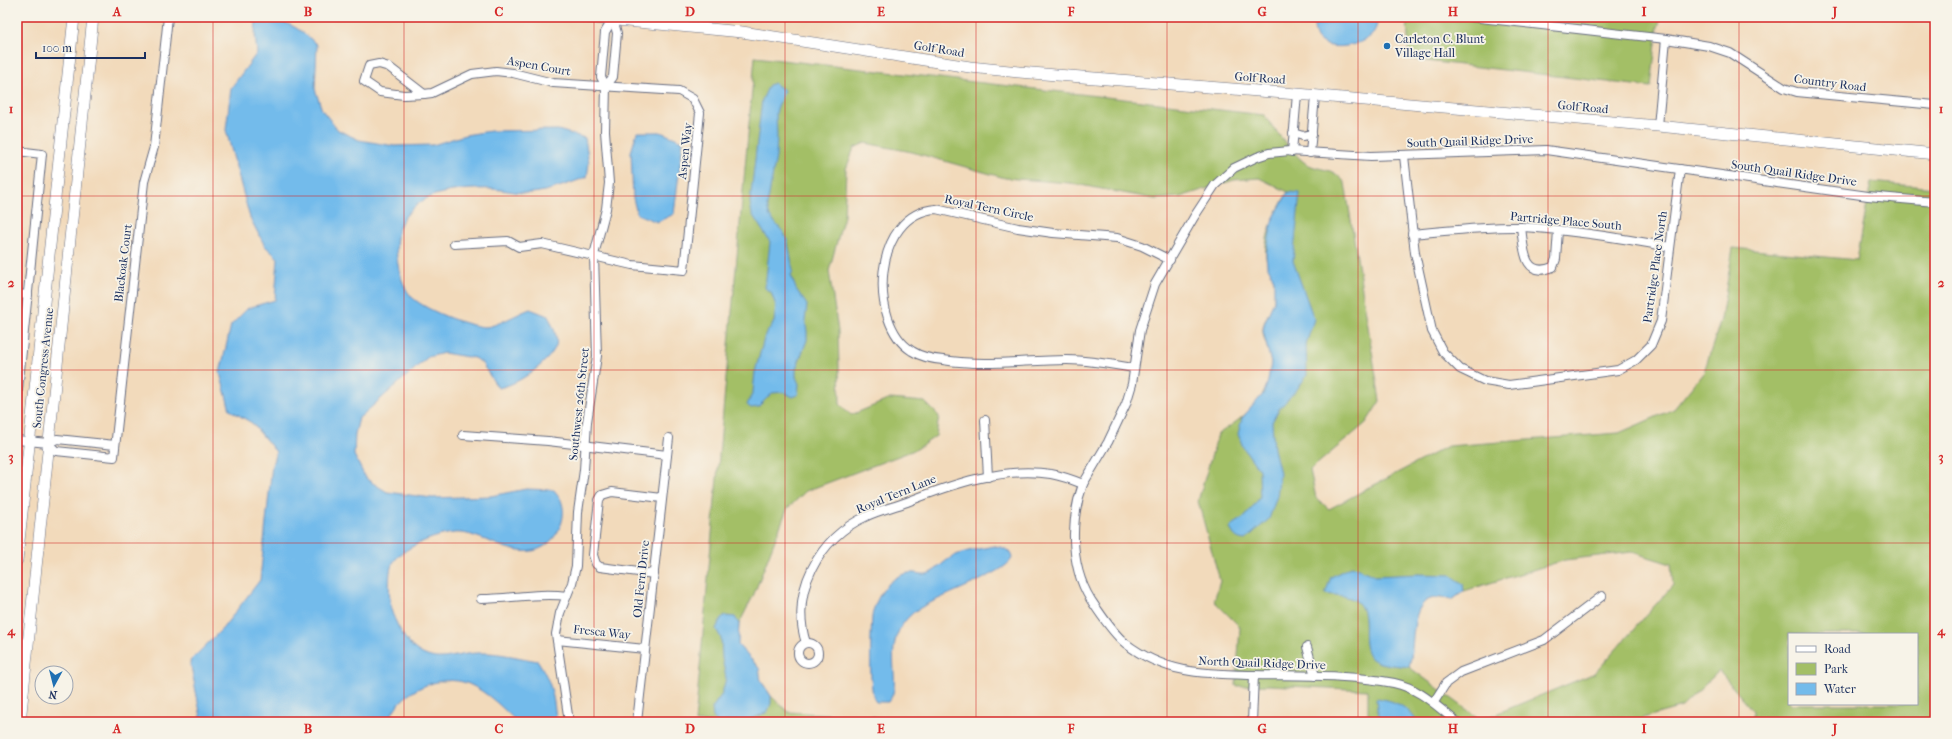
<svg xmlns="http://www.w3.org/2000/svg" width="1952" height="739" viewBox="0 0 1952 739" font-family="'IM FELL French Canon',serif">
  <style>
    .green { fill: #a3bf66; stroke: #5f7762; fill-rule: evenodd }
    .water { fill: #73bbeb; stroke: #4775a4 }
    .lines { fill: none; stroke-linecap: round; stroke-linejoin: round }
    .street-casing { stroke: #666b7f; stroke-width: 10 }
    .secondary-casing { stroke: #666b7f; stroke-width: 12 }
    .street { stroke: #fff; stroke-width: 8 }
    .secondary { stroke: #fff; stroke-width: 11 }
    .grid { fill: none; stroke: #d62828; stroke-width: 1; stroke-opacity: 0.55 }
    .poi-dot { fill: #1f6fb2; stroke: #f7f3e8; stroke-width: 1.5 }
    .labels { text-anchor: middle; dominant-baseline: central; stroke-width: 3.5; stroke-linejoin: round; paint-order: stroke }
    .poi-label { font-size: 12px; fill: #1b2f5e; stroke: #f7f3e8; text-anchor: start }
    .street-label { font-size: 12px; fill: #1b2f5e; stroke: #f7f3e8 }
    .neatline { fill: none; stroke: #d62828; stroke-width: 1.5 }
    .grid-label { font-size: 13px; text-anchor: middle; font-weight: bold; fill: #d62828 }
  </style>
  <rect width="100%" height="100%" fill="#f7f3e8"/>
  <filter id="ink" filterUnits="userSpaceOnUse"><feTurbulence type="fractalNoise" baseFrequency=".025" numOctaves="2"/><feDisplacementMap in="SourceGraphic" scale="8" xChannelSelector="R" yChannelSelector="G"/><feConvolveMatrix kernelMatrix="1 2 1 2 8 2 1 2 1" color-interpolation-filters="sRGB"/></filter>
  <filter id="wash" filterUnits="userSpaceOnUse"><feTurbulence type="fractalNoise" baseFrequency=".012" numOctaves="4" result="noise"/><feDisplacementMap in="SourceGraphic" scale="16" xChannelSelector="R" yChannelSelector="G"/><feGaussianBlur stdDeviation="0.9" result="paint"/><feColorMatrix in="noise" values="0 0 0 0 0 0 0 0 0 0 0 0 0 0 0 0 0 1.4 0 .05"/><feComposite in="paint" operator="in"/></filter>
  <g filter="url(#wash)">
    <rect width="100%" height="100%" fill="#f2dabb"/>
    <g class="green">
      <path d="M1407,17H1662L1658,26L1651,87L1409,59Z"/>
      <path d="M755,57L1264,115C1271,125 1297,159 1307,164C1323,172 1332,166 1345,183L1380,401L1366,423L1310,470L1316,498L1329,509L1448,446L1619,433L1674,409L1704,372L1721,319L1733,248L1857,260L1871,182L1935,188V722H1752L1753,711L1719,671L1682,707L1643,718L1639,722H1368V690L1269,685L1236,686L1240,627L1214,601L1220,581L1198,501L1218,434C1243,418 1273,397 1271,362C1270,351 1263,340 1263,330C1263,319 1272,311 1274,301C1275,296 1275,285 1274,280C1273,274 1268,269 1267,263C1261,238 1276,213 1288,192L1259,178L1234,180L1180,197L1155,199L1070,183L1005,178L912,152L865,143L854,148L846,169L844,216L829,271L838,331L840,404L851,415L890,399L925,402L939,416L936,436L917,449L806,491L787,509L754,594L739,624L737,645L757,665L761,681L771,696L788,712L874,717L885,722H695ZM1632,552L1671,564L1673,585L1595,673L1481,720L1409,667C1416,640 1405,586 1452,600L1464,591L1565,560ZM1789,634H1917V704H1789Z"/>
    </g>
    <g class="water">
      <path d="M1317,17L1375,20L1377,24C1376,28 1374,33 1372,35C1360,46 1328,53 1317,38C1314,32 1314,26 1314,20Z"/>
      <path d="M271,19C290,22 303,31 317,45L315,89L322,110L338,130L359,140L394,146L433,145L465,135L491,131L558,130L585,138L589,163L587,177C570,183 551,191 532,193C520,194 505,190 493,189C474,188 444,190 427,198C418,203 410,210 404,218C390,236 397,279 410,295C421,309 467,326 485,327C495,327 519,313 530,309L548,316C552,324 560,340 555,348C546,365 517,385 498,388L481,362L474,358L444,353L428,357L359,418L355,434L354,455L364,475L368,480L387,492L432,498L491,496L526,489L554,490C557,494 561,498 562,503C567,519 557,539 543,547C518,562 486,535 461,533C443,531 397,548 391,567C388,576 389,607 393,615C401,634 412,655 436,658C449,659 464,653 478,653C498,652 519,658 538,661C551,682 553,692 556,718L551,722H517C503,708 487,692 469,684C441,672 396,692 389,722H202L190,661L223,628L260,580L272,465L276,452L252,423L230,410L220,373L231,325L248,308L275,300L278,258L265,246L250,218L226,130L231,88L257,53L255,34L256,22Z"/>
      <path d="M774,83L784,90L776,113L777,136L776,157L767,206L770,217L784,233L788,242L793,271L791,275L796,289L807,305L805,321L807,331V340L796,369V377L799,384L798,395L793,397L783,392L772,393L758,407L751,408L747,405L753,392L755,372L762,346L765,335L774,322L776,306L771,292L765,288L770,242L752,214L750,202L762,100L769,85Z"/>
      <path d="M637,132H660L683,141L674,214L657,222L637,214L633,198L631,152Z"/>
      <path d="M1288,192L1300,193L1293,261L1314,319L1306,344L1307,375L1298,388L1279,409L1272,422L1274,449L1280,473L1277,496L1269,519L1245,540C1236,539 1234,536 1230,528L1233,524L1246,516L1260,497L1259,470L1243,447L1238,434L1242,418L1264,393L1268,381L1271,363L1263,331L1264,324L1274,301V280L1267,265L1266,255L1272,221Z"/>
      <path d="M994,546C1002,547 1010,549 1012,558C1007,574 932,598 914,612C876,643 906,684 888,702H876C868,694 871,631 872,617C874,600 889,575 909,573C916,572 922,576 930,573C938,569 944,561 952,557C965,550 981,549 994,546Z"/>
      <path d="M1352,566L1375,576L1418,574L1451,575L1463,584L1464,591L1452,600C1405,586 1417,640 1409,667C1398,665 1381,666 1372,659C1355,644 1376,607 1350,598C1343,595 1333,595 1325,594L1331,577Z"/>
      <path d="M725,616L735,617L739,624L738,645L759,668L761,681L771,696V703L768,712L746,721L717,722L713,717L712,708L722,694L726,678L722,658L721,638L716,629L720,620Z"/>
      <path d="M1376,698C1393,700 1407,706 1416,720L1415,722H1382L1377,709Z"/>
    </g>
  </g>
  <g filter="url(#ink)">
    <g class="lines">
      <g class="street-casing">
        <g id="street">
          <path d="M1471,17L1666,39L1709,46L1730,53L1784,88L1797,92L1935,105"/>
          <path d="M379,64L389,67L424,94L404,95L380,92L364,81L369,66Z"/>
          <path d="M606,86L613,77L617,33L613,19"/>
          <path d="M424,94L432,93L472,74L496,71L513,73L553,83L679,91L693,99L700,113L684,270L632,265L542,244L519,247L508,241L454,244"/>
          <path d="M1658,126L1666,39"/>
          <path d="M1293,133L1303,136L1312,134"/>
          <path d="M17,151L42,154L17,400"/>
          <path d="M1292,152L1297,94"/>
          <path d="M1310,153L1315,96"/>
          <path d="M1404,156L1415,253L1432,331L1443,352L1460,369L1485,381L1509,385L1618,370L1636,360L1651,345L1661,321L1680,169"/>
          <path d="M1521,227C1524,249 1523,279 1553,267L1556,259L1558,230"/>
          <path d="M1412,234C1448,231 1485,226 1522,227C1572,230 1621,238 1670,247"/>
          <path d="M17,294L28,295"/>
          <path d="M1133,368C1111,364 1089,360 1067,360C1024,360 987,367 943,360C932,359 921,357 912,351C867,323 873,213 936,209L1018,228L1053,233L1117,238L1142,246L1170,260"/>
          <path d="M985,420L988,477"/>
          <path d="M463,435L548,441L667,455"/>
          <path d="M17,440L48,443"/>
          <path d="M48,443L56,451L114,457L144,182L154,147L168,17"/>
          <path d="M48,443L57,439L115,445"/>
          <path d="M654,574L600,567L596,564L593,555L599,500L602,495L612,492L662,498"/>
          <path d="M481,599C510,599 538,592 567,596"/>
          <path d="M557,640L645,649"/>
          <path d="M806,643C790,592 818,538 867,516C879,510 894,507 907,502C950,485 1004,466 1051,474C1062,476 1073,480 1083,484"/>
          <circle cx="808" cy="653" r="10"/>
          <path d="M1307,647L1315,676"/>
          <path d="M1434,702L1446,683L1461,672L1544,640L1602,596"/>
          <path d="M569,722L556,634L560,613L572,583L576,566L578,512L584,470L587,422L597,356L594,255L606,209L609,183L605,131L606,86L601,77L605,32L613,19"/>
          <path d="M637,722L669,438"/>
          <path d="M1252,722L1254,675"/>
          <path d="M1457,722C1436,706 1421,689 1394,683C1351,674 1295,676 1252,675C1204,674 1165,674 1125,643C1113,633 1104,619 1095,606C1070,572 1069,523 1083,484L1108,442L1126,404L1132,384L1140,330L1155,284L1194,217L1215,185L1234,168L1257,157L1269,153L1290,151L1371,156L1546,150L1868,196L1935,202"/>
        </g>
      </g>
      <g class="secondary-casing">
        <g id="secondary">
          <path d="M585,17L742,32L970,67L1019,72L1297,94L1658,126L1935,154"/>
          <path d="M17,560L74,17"/>
          <path d="M20,722L93,17"/>
        </g>
      </g>
      <use href="#street" class="street"/>
      <use href="#secondary" class="secondary"/>
    </g>
  </g>
  <path class="grid" d="M213,17V722M404,17V722M594,17V722M785,17V722M976,17V722M1167,17V722M1358,17V722M1548,17V722M1739,17V722M17,196H1935M17,370H1935M17,543H1935"/>
  <circle class="poi-dot" cx="1387" cy="46" r="4"/>
  <g class="labels">
    <g class="poi-label">
      <text x="1395" y="39">Carleton C. Blunt<tspan x="1395" dy="14">Village Hall</tspan></text>
    </g>
    <g class="street-label">
      <text transform="translate(939 49) rotate(9)">Golf Road</text>
      <text transform="translate(539 66) rotate(10)">Aspen Court</text>
      <text transform="translate(1260 78) rotate(4)">Golf Road</text>
      <text transform="translate(1830 83) rotate(7)">Country Road</text>
      <text transform="translate(1583 107) rotate(5)">Golf Road</text>
      <text transform="translate(1470 141) rotate(-2)">South Quail Ridge Drive</text>
      <text transform="translate(685 151) rotate(-84)">Aspen Way</text>
      <text transform="translate(1794 173) rotate(8)">South Quail Ridge Drive</text>
      <text transform="translate(989 208) rotate(12)">Royal Tern Circle</text>
      <text transform="translate(1566 221) rotate(5)">Partridge Place South</text>
      <text transform="translate(123 263) rotate(-83)">Blackoak Court</text>
      <text transform="translate(1655 267) rotate(-82)">Partridge Place North</text>
      <text transform="translate(43 368) rotate(-84)">South Congress Avenue</text>
      <text transform="translate(579 404) rotate(-84)">Southwest 26th Street</text>
      <text transform="translate(896 494) rotate(-22)">Royal Tern Lane</text>
      <text transform="translate(641 579) rotate(-84)">Old Fern Drive</text>
      <text transform="translate(602 632) rotate(6)">Fresca Way</text>
      <text transform="translate(1262 663) rotate(2)">North Quail Ridge Drive</text>
    </g>
  </g>
  <rect width="1952" height="739" fill="none" stroke="#f7f3e8" stroke-width="44"/>
  <rect x="1788" y="633" width="130" height="72" fill="#f7f3e8" stroke="#9fa5b1"/>
  <rect x="1796" y="646" width="20" height="6" fill="#ffffff" stroke="#9fa5b1"/>
  <text x="1824" y="653" font-size="12" fill="#1b2f5e">Road</text>
  <rect x="1796" y="663" width="20" height="12" fill="#a3bf66" stroke="#9fa5b1"/>
  <text x="1824" y="673" font-size="12" fill="#1b2f5e">Park</text>
  <rect x="1796" y="683" width="20" height="12" fill="#73bbeb" stroke="#9fa5b1"/>
  <text x="1824" y="693" font-size="12" fill="#1b2f5e">Water</text>
  <g transform="translate(54 685) rotate(187)"><circle r="19" fill="#f7f3e8" stroke="#9fa5b1"/>
  <path d="M0-3L7 15L0 10L-7 15Z" fill="#1f6fb2"/>
  <text y="-6" font-size="11" font-weight="bold" text-anchor="middle" fill="#1b2f5e">N</text>
  </g>
  <path d="M36 52v6h109v-6" fill="none" stroke="#1b2f5e" stroke-width="2"/>
  <text x="42" y="52" font-size="12" fill="#1b2f5e" stroke="#f7f3e8" stroke-width="3" paint-order="stroke">100 m</text>
  <rect x="22" y="22" width="1908" height="695" class="neatline"/>
  <g class="grid-label">
    <text x="117" y="16">A</text>
    <text x="308" y="16">B</text>
    <text x="499" y="16">C</text>
    <text x="690" y="16">D</text>
    <text x="881" y="16">E</text>
    <text x="1071" y="16">F</text>
    <text x="1262" y="16">G</text>
    <text x="1453" y="16">H</text>
    <text x="1644" y="16">I</text>
    <text x="1835" y="16">J</text>
    <text x="11" y="113">1</text>
    <text x="1941" y="113">1</text>
    <text x="11" y="287">2</text>
    <text x="1941" y="287">2</text>
    <text x="11" y="461">3</text>
    <text x="1941" y="461">3</text>
    <text x="11" y="635">4</text>
    <text x="1941" y="635">4</text>
    <text x="117" y="733">A</text>
    <text x="308" y="733">B</text>
    <text x="499" y="733">C</text>
    <text x="690" y="733">D</text>
    <text x="881" y="733">E</text>
    <text x="1071" y="733">F</text>
    <text x="1262" y="733">G</text>
    <text x="1453" y="733">H</text>
    <text x="1644" y="733">I</text>
    <text x="1835" y="733">J</text>
  </g>
</svg>
